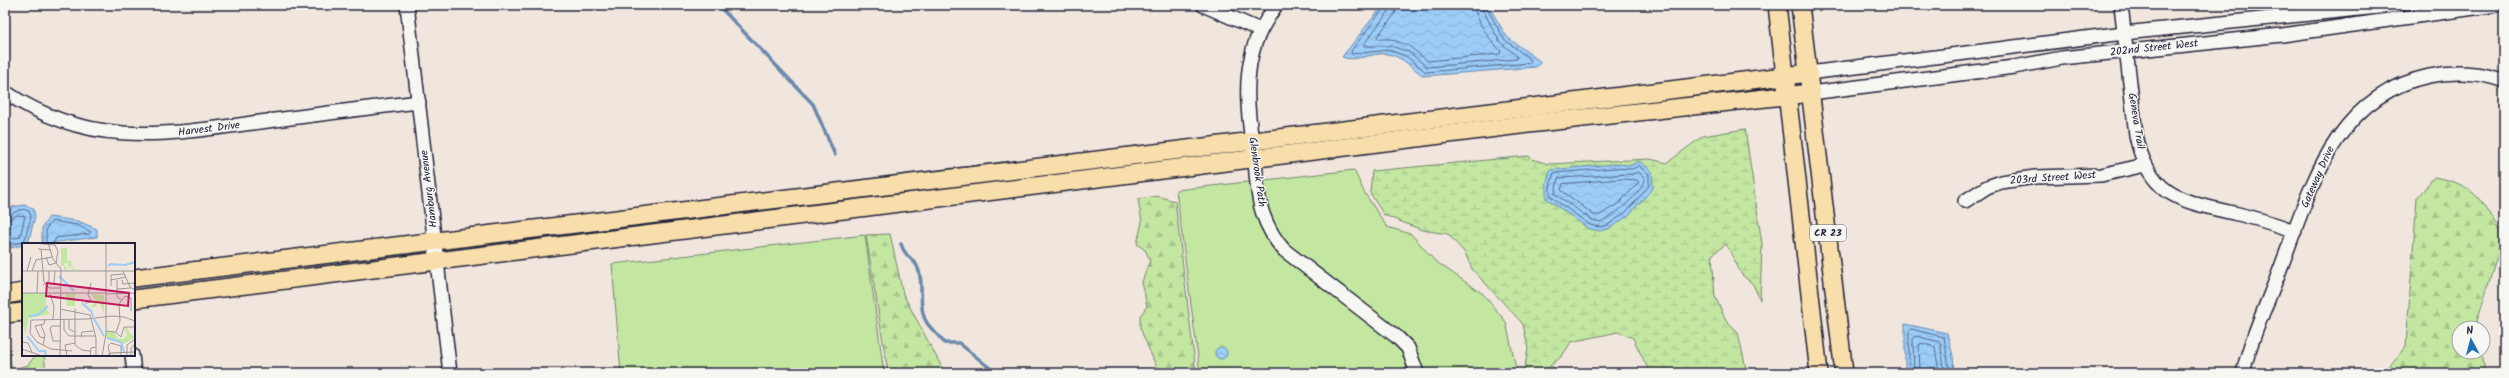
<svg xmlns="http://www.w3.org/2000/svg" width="2509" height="378" viewBox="0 0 2509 378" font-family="Kalam,sans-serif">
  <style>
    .grass { fill: #c3e7a1; stroke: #72846e }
    .forest { fill: url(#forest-firs); stroke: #72846e }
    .wetland { fill: url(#wetland-marsh); stroke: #72846e }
    .park { fill: url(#park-crowns); stroke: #72846e }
    .water { fill: url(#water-waves); stroke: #6b89ad }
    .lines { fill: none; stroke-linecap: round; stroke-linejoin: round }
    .shore { stroke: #536687; stroke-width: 1 }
    .stream { stroke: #6b89ad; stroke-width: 3.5 }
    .minor-casing { stroke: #22223b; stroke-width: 16 }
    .major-casing { stroke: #22223b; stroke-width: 20 }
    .minor { stroke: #f6f6f2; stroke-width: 13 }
    .major { stroke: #f8deab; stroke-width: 17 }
    .labels { text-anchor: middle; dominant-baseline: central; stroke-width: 3; stroke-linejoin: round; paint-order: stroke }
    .shield { fill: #f6f6f2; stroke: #626272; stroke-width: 1 }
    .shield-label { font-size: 10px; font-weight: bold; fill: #22223b }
    .street-label { font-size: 11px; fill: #22223b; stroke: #f6f6f2 }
    .inset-river { fill: none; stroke: #9ccdf9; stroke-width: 2 }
    .inset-road { fill: none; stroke: #9e989c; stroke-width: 1 }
    .view { fill: #c2185b; fill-opacity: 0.15; stroke: #c2185b; stroke-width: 2 }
    .inset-edge { fill: none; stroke: #22223b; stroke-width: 2 }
  </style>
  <defs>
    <pattern id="forest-firs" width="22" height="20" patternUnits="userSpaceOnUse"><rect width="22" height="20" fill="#c3e7a1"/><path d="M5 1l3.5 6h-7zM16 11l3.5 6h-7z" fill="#a7c68c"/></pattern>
    <pattern id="wetland-marsh" width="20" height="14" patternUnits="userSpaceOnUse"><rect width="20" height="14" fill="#c3e7a1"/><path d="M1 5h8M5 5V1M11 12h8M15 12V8" fill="none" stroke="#a7c68c"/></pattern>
    <pattern id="park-crowns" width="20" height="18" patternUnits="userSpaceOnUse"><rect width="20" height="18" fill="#c3e7a1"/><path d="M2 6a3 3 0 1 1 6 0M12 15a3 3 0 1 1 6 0" fill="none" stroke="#a7c68c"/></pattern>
    <pattern id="water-waves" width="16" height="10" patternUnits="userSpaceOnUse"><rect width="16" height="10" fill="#9ccdf9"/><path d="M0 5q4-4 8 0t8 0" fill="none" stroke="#86b0d6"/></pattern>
  </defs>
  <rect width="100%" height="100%" fill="#f0e6dd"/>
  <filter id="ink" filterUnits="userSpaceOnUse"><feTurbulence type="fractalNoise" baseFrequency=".025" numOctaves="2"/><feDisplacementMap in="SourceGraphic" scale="8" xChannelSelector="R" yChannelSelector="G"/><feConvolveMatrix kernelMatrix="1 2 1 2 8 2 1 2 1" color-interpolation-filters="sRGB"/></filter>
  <g filter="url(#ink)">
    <g class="grass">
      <path d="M1354,170L1364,192L1387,227L1411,234L1435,261L1483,294L1506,322L1517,373H1200L1176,190Z"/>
      <path d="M865,235L884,373H621L612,264Z"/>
      <path d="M36,355H44L46,373H12L11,370L28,365Z"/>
    </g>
    <g class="forest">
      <path d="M2434,177C2478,185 2481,201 2503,237L2477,321L2478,328H2459V352H2482L2485,373H2384L2406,346L2417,198Z"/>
      <path d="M1157,196L1175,201L1196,373H1159L1140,328V316L1147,306L1142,282L1150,260L1145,250L1137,244L1142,222L1138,199Z"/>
      <path d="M890,234L903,294L945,373H888L866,235Z"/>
      <path d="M1541,360L1562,373H1531Z"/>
    </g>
    <path class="wetland" d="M1745,129L1762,244L1760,300L1753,284L1742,275L1726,244L1712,255L1715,297L1727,322L1738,333L1747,373H1650L1633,338L1618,332L1571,342L1562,356L1542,373H1524L1528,348L1523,324L1472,269L1465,253L1448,234L1422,230L1384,215L1370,193L1372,171L1529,156L1532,159L1548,164L1650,159L1667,163L1703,136Z"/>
    <path class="park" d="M5,320L12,373H5Z"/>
    <g class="water">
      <path d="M1383,5H1488L1507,37L1541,62L1536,67L1424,76C1412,69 1403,56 1387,54C1373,52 1354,63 1342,57Z"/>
      <path d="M1896,5H1946L1897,10Z"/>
      <path d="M1637,161L1641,162L1652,171L1653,188L1628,216L1610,228L1600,231L1589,229L1546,198V185L1550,170L1613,164L1632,165Z"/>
      <path d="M24,205L33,208L35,216L28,244L5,249V214L12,207Z"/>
      <path d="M49,217L78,221L97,229V237L42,244V228Z"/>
      <path d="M1905,324L1947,333L1953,356L1954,373H1905Z"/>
      <circle cx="1221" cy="353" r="6"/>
    </g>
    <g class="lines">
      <g class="shore">
        <path d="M1386,5L1351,51L1352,54L1389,50L1406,56L1426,72L1530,63L1531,60L1504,39L1485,5"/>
        <path d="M1391,5L1389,11L1364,44V46H1391L1409,52L1427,67L1517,59V56L1500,42L1480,5"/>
        <path d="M1397,5L1395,14L1377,37L1378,39H1391L1409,46L1428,61L1500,54L1501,51C1491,43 1475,19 1474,5"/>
        <path d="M1639,166L1649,174V186L1626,212L1608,225L1600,227L1590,225L1550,196V186L1554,173L1614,168L1632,169Z"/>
        <path d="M1639,172L1645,178C1645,191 1612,218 1600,222L1592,220L1555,194L1558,178L1632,174Z"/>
        <path d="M1622,179L1637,180L1639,182L1619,203L1600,215H1594L1561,190L1563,184Z"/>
        <path d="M5,216C15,215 18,206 29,211L31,217L24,242L5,245"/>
        <path d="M5,222L17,215L25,216L20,237L5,240"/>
        <path d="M46,244V229L52,221L77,225L91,232L89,234L56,238L53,244"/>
        <path d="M1909,373V331L1911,329L1944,337L1950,373"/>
        <path d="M1914,373L1913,338L1916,336L1940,342L1945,373"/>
        <path d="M1920,373L1919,345L1921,343L1935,347L1939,373"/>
      </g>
      <g class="stream">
        <path d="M718,5L813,104L835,155"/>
        <path d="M901,244C906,259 913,258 917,266C924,280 919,298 923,313C925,326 937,332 944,343H959L996,373"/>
      </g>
      <g class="minor-casing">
        <g id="minor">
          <path d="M407,5L450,373"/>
          <path d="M1203,5L1260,30"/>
          <path d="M1276,5C1266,21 1256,35 1252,54C1243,90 1250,127 1255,163C1257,180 1257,198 1263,214C1268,228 1274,239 1284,250L1397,337L1408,348L1417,373"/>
          <path d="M2121,5L2136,135C2148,196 2181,201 2233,213C2254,217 2274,224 2295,231"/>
          <path d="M1809,73L2124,33L2398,5"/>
          <path d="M5,92C90,149 165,135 260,122C313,115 366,108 419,102"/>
          <path d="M1811,93L2014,67L2062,58L2282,35L2496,5"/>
          <path d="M1965,201L1987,187L2001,182L2035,177L2101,175L2145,165"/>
          <path d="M132,355L134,373"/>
          <path d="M2243,373C2251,337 2268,302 2281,267C2311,188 2334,96 2429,76C2453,71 2481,72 2504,81"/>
        </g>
      </g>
      <g class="major-casing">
        <g id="major">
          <path d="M1777,5L1819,373"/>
          <path d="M1800,5L1844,373"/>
          <path d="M134,278L1809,73"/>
          <path d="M5,295L23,292"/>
          <path d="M134,299L1537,123L1811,93"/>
          <path d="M5,314L23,312"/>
        </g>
      </g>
      <use href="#minor" class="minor"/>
      <use href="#major" class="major"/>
    </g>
  </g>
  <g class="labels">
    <rect class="shield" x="1810" y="225" width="36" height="16" rx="3"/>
    <g class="shield-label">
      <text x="1828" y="233">CR 23</text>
    </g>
    <g class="street-label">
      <text transform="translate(2154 48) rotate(-6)">202nd Street West</text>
      <text transform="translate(2136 121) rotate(81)">Geneva Trail</text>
      <text transform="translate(209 129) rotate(-7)">Harvest Drive</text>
      <text transform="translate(1257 172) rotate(82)">Glenbrook Path</text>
      <text transform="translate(2318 177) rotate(-66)">Gateway Drive</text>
      <text transform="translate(2053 178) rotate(-4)">203rd Street West</text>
      <text transform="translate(429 189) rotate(-97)">Hamburg Avenue</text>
    </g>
  </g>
  <g transform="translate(22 243)">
    <rect width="113" height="113" fill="#f0e6dd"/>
    <path d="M44,51H53V63H45Z" fill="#c3e7a1"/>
    <path d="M39,5H45V18H49L51,26L61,27H50L49,21L47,27L45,19L42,21L45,27H42V22L39,24Z" fill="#c3e7a1"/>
    <path d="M69,51L82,52V71L77,58L73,64H68L74,58ZM105,84L108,91L113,94L102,101L84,95V89H92L96,96H102L105,91L102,85Z" fill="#c3e7a1"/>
    <path d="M0,50H24V65L28,71L7,75L3,92L2,84H0Z" fill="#c3e7a1"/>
    <path class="inset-river" d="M86,23L89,21L103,22L113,19M37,33L52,48M60,60L69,68L71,74M7,73L16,72L26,63M72,76L82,93M5,93L17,108H23L24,113M85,95L99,99L102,109"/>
    <path class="inset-road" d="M10,0L33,2L36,8L34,20M26,0L31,16L39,26L38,113M16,6L29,7M19,6L22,39L27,45H38M24,14L27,22L34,20M0,28H113M5,28L9,14M10,28L14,17L30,14M101,28L108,44L113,47M89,37L104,34M95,37V54L100,57M100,37L101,41L113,40M32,40L33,28M21,42L27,38V28M89,43V32L102,31M95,46L109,45M0,50H84M15,50L16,28M28,51L32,63L31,76M84,51L113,50M63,60L70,59L66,52L69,40M38,66L68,72L74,95V113M53,66V102L60,107L68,108M109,68V55M42,76V87L47,93H73M47,76V86L53,89M19,82L23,92L21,102M84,88L93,89L99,94L102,84H113M94,89L98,78L97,61L103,53L109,55M59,94L60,89L71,88M23,95L18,94L13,83L22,81L23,76M38,98H31L28,85L30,83H38M0,99L6,100L10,109M0,106L20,113M50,108L29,106L15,99L8,90L9,77L65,76L90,73L102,74L113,78M45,113L43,102L53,100M68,113L69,105L74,104M80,113L84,91V0M85,113L89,110L113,109M88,113L86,103L89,100L99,103V113M105,113V102L113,96M109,113V105L113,101"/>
    <path class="view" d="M25,40L107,50L106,63L24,53Z"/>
    <rect width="113" height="113" class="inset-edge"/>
  </g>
  <rect width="2509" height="378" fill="none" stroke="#f6f6f2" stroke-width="20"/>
  <rect x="10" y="10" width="2489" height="358" fill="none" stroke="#22223b" stroke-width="1.5" filter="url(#ink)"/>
  <g transform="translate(2471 340) rotate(353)"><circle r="19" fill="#f6f6f2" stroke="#a1a1a9"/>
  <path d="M0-3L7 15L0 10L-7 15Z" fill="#1f6fb2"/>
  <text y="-6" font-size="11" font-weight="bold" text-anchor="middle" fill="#22223b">N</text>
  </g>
</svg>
